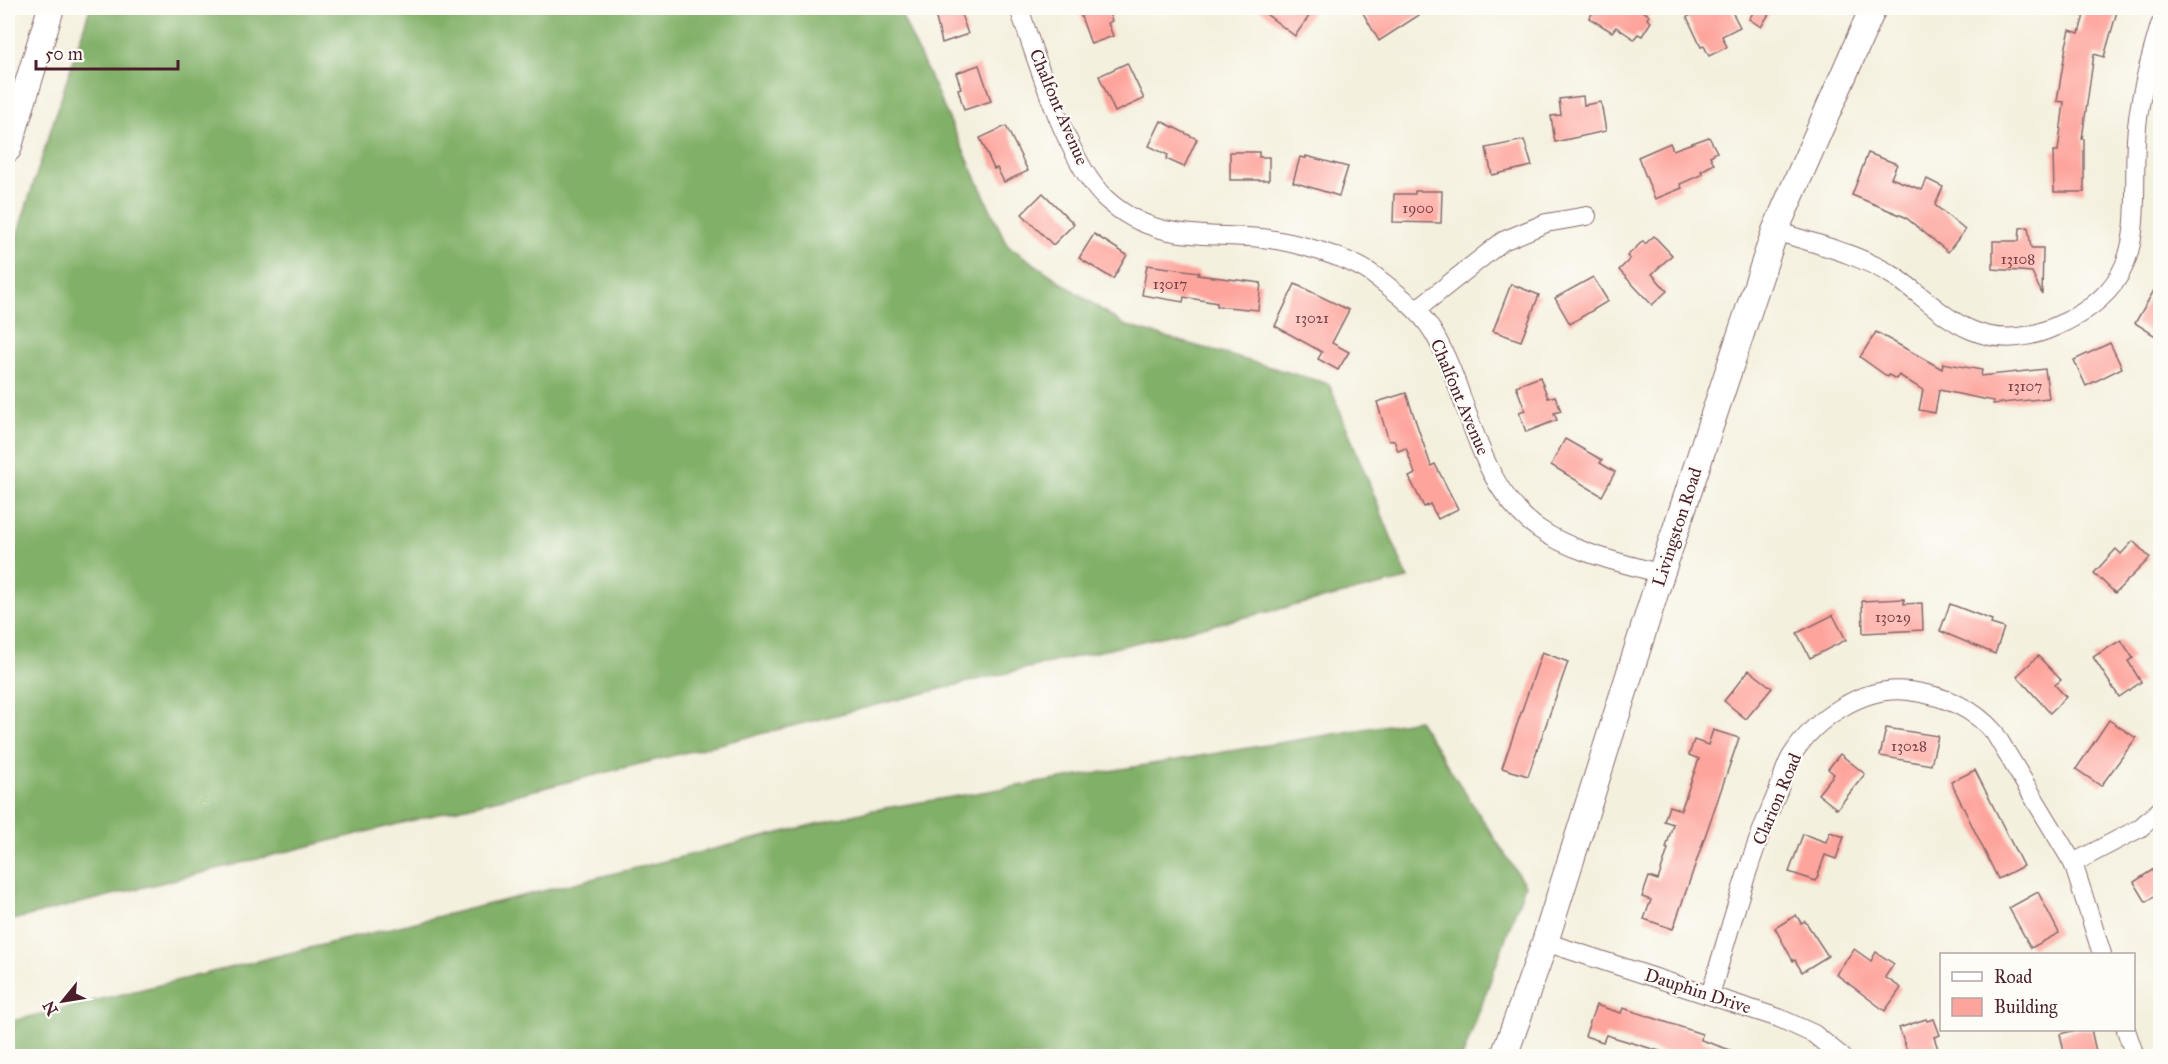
<svg xmlns="http://www.w3.org/2000/svg" width="2168" height="1064" viewBox="0 0 2168 1064" font-family="'IM FELL Great Primer',serif">
  <style>
    .forest { fill: #81b068; stroke: #66684a; stroke-width: 1.5 }
    .building { fill: #fda49c }
    .lines { fill: none; stroke-linecap: round; stroke-linejoin: round }
    .street-casing { stroke: #86686a; stroke-width: 20 }
    .secondary-casing { stroke: #86686a; stroke-width: 28 }
    .street { stroke: #fff; stroke-width: 18 }
    .secondary { stroke: #fff; stroke-width: 26 }
    .labels { text-anchor: middle; dominant-baseline: central; stroke-width: 4.5; stroke-linejoin: round; paint-order: stroke }
    .number-label { font-size: 15px; fill: #774047 }
    .street-label { font-size: 18px; fill: #4a1f2b; stroke: #fdfcf7 }
  </style>
  <rect width="100%" height="100%" fill="#fdfcf7"/>
  <filter id="ink" filterUnits="userSpaceOnUse"><feTurbulence type="fractalNoise" baseFrequency=".0167" numOctaves="2"/><feDisplacementMap in="SourceGraphic" scale="12" xChannelSelector="R" yChannelSelector="G"/><feConvolveMatrix kernelMatrix="1 2 1 2 8 2 1 2 1" color-interpolation-filters="sRGB"/></filter>
  <filter id="wash" filterUnits="userSpaceOnUse"><feTurbulence type="fractalNoise" baseFrequency=".008" numOctaves="4" result="noise"/><feDisplacementMap in="SourceGraphic" scale="24" xChannelSelector="R" yChannelSelector="G"/><feGaussianBlur stdDeviation="1.35" result="paint"/><feColorMatrix in="noise" values="0 0 0 0 0 0 0 0 0 0 0 0 0 0 0 0 0 1.4 0 .05"/><feComposite in="paint" operator="in"/></filter>
  <g filter="url(#wash)">
    <rect width="100%" height="100%" fill="#f4f0de"/>
    <g class="forest">
      <path d="M90,8H898L1007,245L1124,325L1329,384L1408,579L977,680L8,921V263Z"/>
      <path d="M1418,720L1525,885L1463,1056H8V1022L873,810Z"/>
    </g>
    <g id="blocks">
      <g class="building">
        <path d="M942,8H959L968,34L942,43L934,10Z"/>
        <path d="M1088,8H1107L1112,21L1108,23L1113,36L1091,44L1079,11Z"/>
        <path d="M1258,8H1315L1295,36Z"/>
        <path d="M1372,8H1430L1379,41L1363,13Z"/>
        <path d="M1596,8H1638L1649,15L1647,19L1651,22L1642,36L1638,34L1634,39L1616,27L1612,32L1589,18Z"/>
        <path d="M1706,8H1730L1740,27L1722,36L1727,47L1709,56L1704,46L1701,47L1687,17Z"/>
        <path d="M1756,8L1769,14L1761,27L1749,19Z"/>
        <path d="M2086,8H2118L2104,57L2094,54L2082,139H2084V192H2054L2053,151H2058L2064,102L2057,101L2066,46L2070,30L2079,33Z"/>
        <path d="M1127,63L1144,99L1115,112L1099,76Z"/>
        <path d="M979,65L991,101L964,110L958,89L961,88L956,73Z"/>
        <path d="M1583,96L1584,105L1601,102L1606,131L1555,142L1551,116L1561,115L1559,99Z"/>
        <path d="M1161,121L1197,139L1184,167L1166,159L1168,155L1149,146Z"/>
        <path d="M1006,126L1028,171L1004,182L997,168L994,169L980,138Z"/>
        <path d="M1709,137L1717,152L1710,156L1714,164L1701,171L1703,174L1680,184L1682,188L1655,199L1638,157L1670,143L1673,150Z"/>
        <path d="M1524,140L1532,166L1492,175L1486,148Z"/>
        <path d="M1230,152H1259V157H1269V180H1230Z"/>
        <path d="M1868,153L1897,164L1891,178L1922,190L1927,179L1943,187L1935,205L1965,230L1948,252L1905,217L1852,195Z"/>
        <path d="M1306,156L1348,167L1339,196L1293,182L1300,157L1306,158Z"/>
        <path d="M1415,191H1442L1441,223L1393,222L1394,194H1415Z"/>
        <path d="M1043,193L1074,224L1053,245L1022,214Z"/>
        <path d="M2028,227L2031,248H2043L2042,294L2032,272L1993,269V241H2019L2020,228Z"/>
        <path d="M1094,234L1127,255L1113,279L1079,258Z"/>
        <path d="M1654,236L1672,255L1652,274L1667,291L1652,305L1619,270L1630,259L1627,256L1643,241L1645,244Z"/>
        <path d="M1147,265L1199,272L1198,275L1261,283L1258,310L1217,306V303L1184,297L1183,302L1142,295Z"/>
        <path d="M1593,277L1608,301L1570,324L1555,298Z"/>
        <path d="M2160,280V339L2135,323Z"/>
        <path d="M1295,284L1349,310L1332,343L1349,352L1338,370L1318,359L1322,352L1275,326Z"/>
        <path d="M1511,284L1539,295L1521,341L1493,331Z"/>
        <path d="M1876,332L1942,369L1943,363L1982,370L1981,376L2045,369L2049,398L1993,404V401L1939,390L1935,413L1919,410L1923,390L1899,375L1896,379L1889,375L1888,377L1860,357Z"/>
        <path d="M2110,343L2122,368L2086,386L2074,360Z"/>
        <path d="M1540,377L1548,398L1555,396L1561,411L1554,413L1557,420L1526,432L1519,412L1525,410L1516,386Z"/>
        <path d="M1406,393L1431,466L1435,464L1458,509L1438,519L1430,504L1424,507L1409,477L1415,474L1406,448L1398,451L1394,440L1389,441L1377,402Z"/>
        <path d="M1565,439L1602,460L1600,463L1615,472L1602,496L1551,465Z"/>
        <path d="M2133,541L2150,558L2115,593L2094,573L2116,549L2121,554Z"/>
        <path d="M1904,599V604L1922,603L1923,630L1863,633L1862,601Z"/>
        <path d="M1950,604L1992,620L1991,624L2004,628L1995,654L1940,631Z"/>
        <path d="M1833,615L1846,640L1810,658L1797,633Z"/>
        <path d="M2121,640L2133,658L2128,661L2141,682L2119,697L2093,657Z"/>
        <path d="M1542,652L1568,662L1528,776L1502,768Z"/>
        <path d="M2038,656L2061,680L2055,685L2066,697L2050,713L2017,676Z"/>
        <path d="M1749,670L1772,688L1746,719L1724,701Z"/>
        <path d="M2109,720L2136,738L2101,786L2076,769Z"/>
        <path d="M1886,728L1938,736L1931,765L1880,756Z"/>
        <path d="M1713,730L1739,738L1673,929L1644,919L1651,900L1642,897L1649,877L1658,880L1668,849L1666,848L1673,824L1664,821L1669,806L1681,810L1699,759L1689,755L1694,740L1708,745Z"/>
        <path d="M1840,754L1865,774L1837,809L1818,794L1834,774L1828,769Z"/>
        <path d="M1975,770L2023,866L1998,879L1951,782Z"/>
        <path d="M1830,832L1844,837L1836,859L1825,855L1816,881L1789,872L1803,834L1826,842Z"/>
        <path d="M2160,865V893L2146,902L2134,882Z"/>
        <path d="M2038,892L2059,933L2031,948L2009,908Z"/>
        <path d="M1796,915L1801,923L1805,921L1828,956L1802,972L1795,960L1793,961L1775,928Z"/>
        <path d="M1854,949L1871,961L1876,952L1894,964L1885,977L1901,988L1885,1011L1836,974Z"/>
        <path d="M1596,1005L1621,1013L1623,1008L1702,1034L1701,1040L1742,1054L1741,1056H1695L1678,1051L1676,1056L1606,1035L1603,1042L1585,1036Z"/>
        <path d="M1926,1019L1927,1021L1934,1019L1940,1035L1934,1037L1938,1049L1931,1051L1933,1056H1909L1899,1028Z"/>
        <path d="M2080,1029H2091L2097,1056H2065L2060,1034Z"/>
      </g>
    </g>
  </g>
  <g filter="url(#ink)">
    <use href="#blocks" fill-opacity="0" stroke="#86686a" stroke-width="1.5"/>
    <g class="lines">
      <g class="street-casing">
        <g id="street">
          <path d="M1019,8C1036,58 1068,164 1106,199C1153,242 1204,233 1261,238C1292,241 1353,258 1376,277C1397,293 1420,310 1433,332C1471,395 1474,484 1539,529C1574,553 1620,562 1661,574"/>
          <path d="M1775,231C1816,244 1860,254 1897,278C1922,295 1943,318 1971,330C1999,342 2027,339 2054,327C2150,286 2132,225 2136,140C2138,100 2149,63 2160,25"/>
          <path d="M1416,310L1503,241L1546,223L1587,216"/>
          <path d="M2073,863L2140,828L2160,810"/>
          <path d="M1545,942L1779,1018L1814,1034L1841,1056"/>
          <path d="M1710,995C1731,926 1749,856 1778,791C1782,780 1785,767 1791,757C1814,719 1863,685 1909,691C1941,695 1972,707 1994,732L2073,863L2102,954"/>
          <path d="M2126,1030L2135,1056"/>
        </g>
      </g>
      <g class="secondary-casing">
        <g id="secondary">
          <path d="M8,149L51,8"/>
          <path d="M1504,1056L1545,942L1661,574L1775,231L1873,8"/>
        </g>
      </g>
      <use href="#street" class="street"/>
      <use href="#secondary" class="secondary"/>
    </g>
  </g>
  <g class="labels">
    <g class="number-label">
      <text x="1418" y="208">1900</text>
      <text x="2018" y="259">13108</text>
      <text x="1170" y="284">13017</text>
      <text x="1312" y="318">13021</text>
      <text x="2025" y="386">13107</text>
      <text x="1893" y="617">13029</text>
      <text x="1909" y="746">13028</text>
    </g>
    <g class="street-label">
      <text transform="translate(1059 107) rotate(67)">Chalfont Avenue</text>
      <text transform="translate(1460 397) rotate(67)">Chalfont Avenue</text>
      <text transform="translate(1677 527) rotate(-72)">Livingston Road</text>
      <text transform="translate(1777 799) rotate(-67)">Clarion Road</text>
      <text transform="translate(1698 991) rotate(18)">Dauphin Drive</text>
    </g>
  </g>
  <rect width="2168" height="1064" fill="none" stroke="#fdfcf7" stroke-width="30"/>
  <rect x="1940" y="953" width="195" height="78" fill="#fdfcf7" stroke="#b5a4a5" stroke-width="1.5"/>
  <rect x="1952" y="972" width="30" height="9" fill="#ffffff" stroke="#b5a4a5" stroke-width="1.5"/>
  <text x="1994" y="983" font-size="18" fill="#4a1f2b">Road</text>
  <rect x="1952" y="998" width="30" height="18" fill="#fda49c" stroke="#b5a4a5" stroke-width="1.5"/>
  <text x="1994" y="1013" font-size="18" fill="#4a1f2b">Building</text>
  <g transform="translate(63 1001) rotate(240)" stroke="#fdfcf7" stroke-width="4.5" paint-order="stroke">
  <path d="M0-4.5L10 22L0 15L-10 22Z" fill="#4a1f2b"/>
  <text y="-9" font-size="16" font-weight="bold" text-anchor="middle" fill="#4a1f2b">N</text>
  </g>
  <path d="M36 60v9h142v-9" fill="none" stroke="#4a1f2b" stroke-width="3"/>
  <text x="45" y="60" font-size="18" fill="#4a1f2b" stroke="#fdfcf7" stroke-width="4.5" paint-order="stroke">50 m</text>
</svg>
